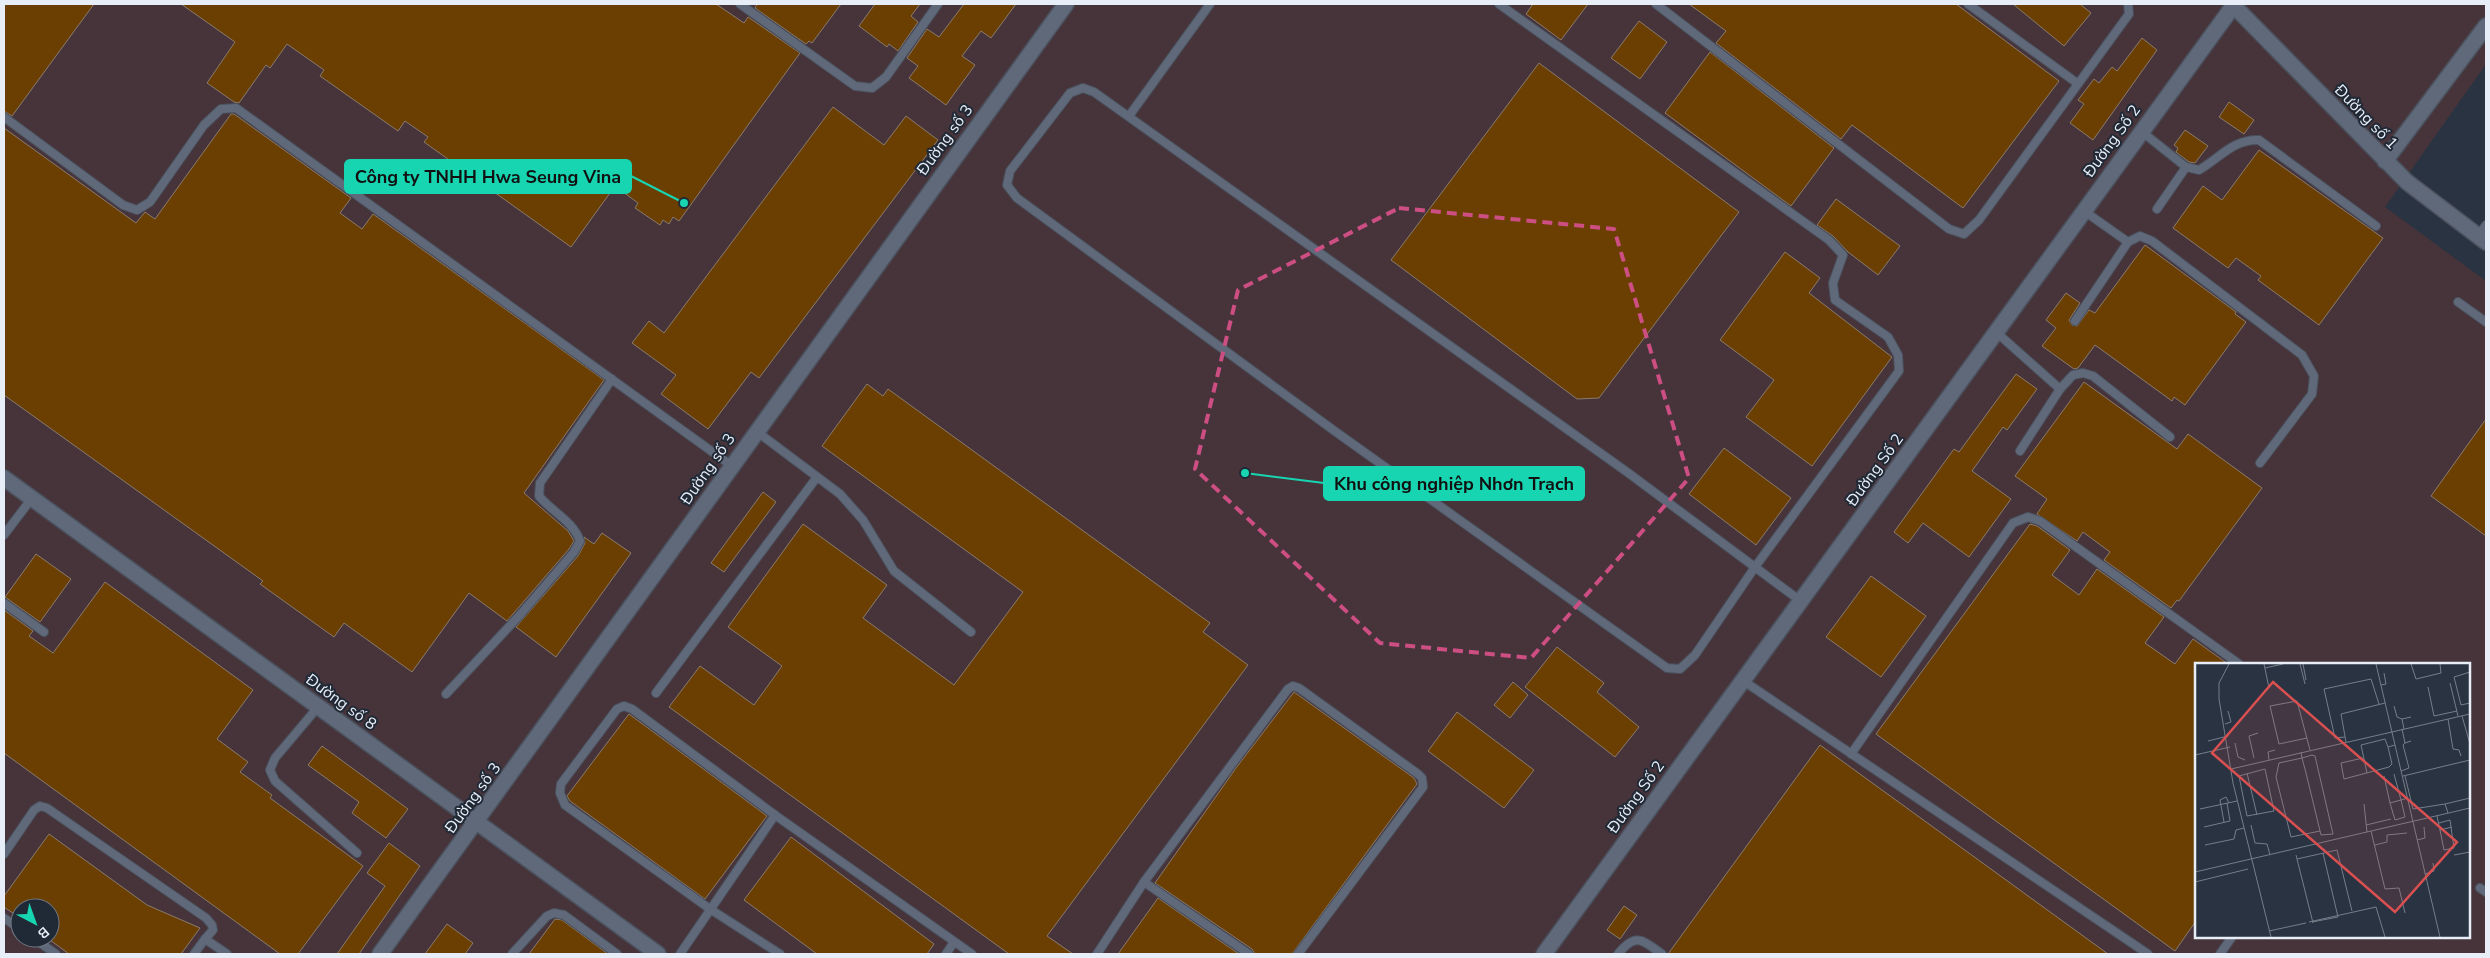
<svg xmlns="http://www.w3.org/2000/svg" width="2490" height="958" viewBox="0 0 2490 958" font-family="'Nunito Sans',sans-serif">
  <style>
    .industrial { fill: #47343b; fill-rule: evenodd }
    .building { fill: #6a3f01; stroke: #8a7b6c }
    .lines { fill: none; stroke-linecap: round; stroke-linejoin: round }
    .lane-casing { stroke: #4a515d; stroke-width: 10 }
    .street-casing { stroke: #4a515d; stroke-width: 18 }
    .lane { stroke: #60697a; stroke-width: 8 }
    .street { stroke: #60697a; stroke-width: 15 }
    .marked { fill: none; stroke: #cc4e82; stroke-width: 4; stroke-dasharray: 10 6; stroke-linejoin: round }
    .labels { text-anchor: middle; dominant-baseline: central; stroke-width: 4; stroke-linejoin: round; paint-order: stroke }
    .street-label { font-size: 16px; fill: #e8eef7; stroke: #202936 }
    .inset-road { fill: none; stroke: #767e8a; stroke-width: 1 }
    .view { fill: #da5051; fill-opacity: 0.15; stroke: #da5051; stroke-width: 2.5 }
    .inset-edge { fill: none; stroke: #e8eef7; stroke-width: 2.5 }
    .leader { fill: none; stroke: #18d5b2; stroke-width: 2 }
    .callout-dot { fill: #18d5b2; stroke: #202936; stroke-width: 2 }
    .callout { fill: #18d5b2; stroke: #18d5b2; stroke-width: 2 }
    .callout-label { font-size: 18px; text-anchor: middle; font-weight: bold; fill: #111 }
  </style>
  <rect width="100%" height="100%" fill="#2a3341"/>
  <path class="industrial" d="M4,4H2486V64L2385,207L2486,281V954H4ZM2196,664H2469V937H2196ZM20,908H50V938H20Z"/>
  <g class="building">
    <path d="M4,4H94L12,116L4,111Z"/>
    <path d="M181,4H716L744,23L748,17L800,53L679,221L673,217L669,224L663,220L660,225L635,208L638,203L615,186L571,247L424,142L428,137L405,121L398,131L320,76L324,70L287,44L270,68L266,65L239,103L234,102L207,83L235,42Z"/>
    <path d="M757,4H841L812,43L809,41L806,44L755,8Z"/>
    <path d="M875,4H920L911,16L918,22L898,51L889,44L887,47L859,26Z"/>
    <path d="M964,4H1016L991,38L981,31L962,56L975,65L946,105L909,78L918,66L907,58L927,29L939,37Z"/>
    <path d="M1533,4H1588L1561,40L1526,14Z"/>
    <path d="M1689,4H1956L2059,81L1963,208L1852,125L1841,139L1716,43L1726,31Z"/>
    <path d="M2013,4H2080L2091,13L2064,46Z"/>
    <path d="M1639,21L1667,42L1640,79L1611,58Z"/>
    <path d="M2142,38L2157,50L2093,140L2070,123L2084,104L2078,100L2094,79L2099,83L2112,67L2117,71Z"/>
    <path d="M1710,52L1834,148L1791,206L1665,113Z"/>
    <path d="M1539,63L1739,212L1599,398L1577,399L1391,260Z"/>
    <path d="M2229,102L2254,120L2244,134L2219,117Z"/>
    <path d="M833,107L884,145L906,116L938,140L759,378L751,372L708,429L661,394L676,375L632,343L649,321L664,333Z"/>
    <path d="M231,114H234L351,198L340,213L362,229L373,214L604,380L524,493L568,531L574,541L569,549L507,621L469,593L412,672L344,623L334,637L260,584L263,581L4,395V128L136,223L145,212L155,219Z"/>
    <path d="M2185,130L2208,146L2195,163L2189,162L2176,152L2178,148L2174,145Z"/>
    <path d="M2259,150L2383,238L2319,325L2258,280L2261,276L2236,258L2228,268L2173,228L2203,186L2222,200Z"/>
    <path d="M1836,199L1900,246L1878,275L1848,252L1833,236L1817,225Z"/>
    <path d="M2145,245L2236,312L2235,314L2246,322L2185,405L2174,397L2172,401L2095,345L2078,368L2074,369L2042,346L2056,328L2046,320L2066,293L2080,303L2069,320L2072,325L2077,326L2089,310L2095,313Z"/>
    <path d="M1785,252L1820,278L1809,293L1892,357L1812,466L1746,417L1774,380L1720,340Z"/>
    <path d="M2016,374L2037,389L2007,430L2003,427L1972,471L2011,499L1969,557L1923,523L1908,543L1894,532L1954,449L1959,452Z"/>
    <path d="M2084,382L2177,449L2188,434L2262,488L2179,601L2177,600L2171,608L2104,560L2110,552L2083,532L2077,541L2037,514L2047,499L2015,476Z"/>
    <path d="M867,384L883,396L888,389L1210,623L1203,632L1248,665L1047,936L1073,954H1009L669,707L700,666L754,705L782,666L728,627L803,524L887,585L863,618L954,685L1023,592L822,446Z"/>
    <path d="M2486,419V536L2431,496Z"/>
    <path d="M1724,448L1791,498L1756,545L1689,494Z"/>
    <path d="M763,492L776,502L724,572L711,563Z"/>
    <path d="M2030,524L2037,526L2070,550L2052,575L2079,595L2097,569L2164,617L2145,643L2175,664L2193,639L2228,664H2196V921L2175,951L1876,734Z"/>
    <path d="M602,533L631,553L556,657L516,627L578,556L585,543L584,537L594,544Z"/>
    <path d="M36,554L71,579L40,622L5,597Z"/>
    <path d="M1871,576L1926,616L1881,677L1826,637Z"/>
    <path d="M105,582L253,690L217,739L248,762L240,772L272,795L270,798L363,866L298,954H280L4,753V610L33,631L29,636L53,653Z"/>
    <path d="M1557,647L1604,683L1597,692L1639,727L1615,757L1525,687Z"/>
    <path d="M1513,682L1528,695L1510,718L1494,705Z"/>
    <path d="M1294,692L1414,778L1417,784L1292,954H1255L1252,949L1155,883L1236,768Z"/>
    <path d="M1457,712L1534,770L1504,808L1428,751Z"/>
    <path d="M629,714L767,816L705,899L570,801L567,796Z"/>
    <path d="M1820,745L2108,954H1668Z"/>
    <path d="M322,746L408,809L386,838L352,813L359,802L308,765Z"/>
    <path d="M49,834L147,905L200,928L181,954H69L50,940V908H20V918L4,907V896Z"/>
    <path d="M791,837L934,944L927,954H817L744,900Z"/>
    <path d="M389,843L420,866L359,954H337L385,886L367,873Z"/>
    <path d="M1158,898L1239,954H1118Z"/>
    <path d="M1624,906L1637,915L1620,939L1607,930Z"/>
    <path d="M555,919L562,920L608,954H529Z"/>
    <path d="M447,924L473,943L465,954H425Z"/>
  </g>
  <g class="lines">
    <g class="lane-casing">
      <g id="lane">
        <path d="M740,4L855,86L872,88L886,77L938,4"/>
        <path d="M1499,4L1829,240L1843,255L1833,283L1835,300L1888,337L1898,355L1899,371L1755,567L1695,655L1680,669L1667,668L1336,432L1017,198L1007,185L1010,171L1070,93L1083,88L1094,92L1627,472L1802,602"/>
        <path d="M1656,4L1949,229L1964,234L1979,220L2129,14L2128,4"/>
        <path d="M1968,4L2077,83"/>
        <path d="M1129,116L1210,4"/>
        <path d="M4,117L123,205L137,210L150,202L204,125L221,109L236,108L732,466"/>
        <path d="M2141,131L2186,167L2157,209"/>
        <path d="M2186,167L2199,170C2220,158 2233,139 2259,140L2376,226"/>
        <path d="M2478,236L2486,225"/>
        <path d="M2128,242L2140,236L2152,241L2302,355L2314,376L2312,394L2260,463"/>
        <path d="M2458,302L2486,322"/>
        <path d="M2075,321L2128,242L2084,211"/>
        <path d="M1996,332L2060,389L2020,451"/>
        <path d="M2060,389L2073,375L2083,373L2093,376L2170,437"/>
        <path d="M756,431L840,494L863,520L894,571L971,632"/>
        <path d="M4,535L32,498"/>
        <path d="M4,603L44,632"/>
        <path d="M1742,680L2148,954"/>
        <path d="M656,693L817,477"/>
        <path d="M446,694L519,616L574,552L580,541C573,521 552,512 539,496L540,483L612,379"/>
        <path d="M318,707L275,758L270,770L275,781L357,853"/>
        <path d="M1851,754L2013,523L2028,517L2040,521L2239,664"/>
        <path d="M775,815L972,954"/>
        <path d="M4,854L34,810L40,806L47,808L206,918L212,925L213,930L205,939"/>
        <path d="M1144,882L1249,954"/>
        <path d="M2480,888L2486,892"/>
        <path d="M4,918L20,929"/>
        <path d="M33,938L56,954"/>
        <path d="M194,954L205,939L227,954"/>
        <path d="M512,954L547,916L554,913L564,915L617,954"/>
        <path d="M680,954L775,815L632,709L624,706L617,709L561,784L560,793L565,805L710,909L780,954"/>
        <path d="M946,954L954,942"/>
        <path d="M1097,954L1144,882L1288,689L1293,686L1299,688L1418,774L1422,778L1423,787L1298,954"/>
        <path d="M1618,954C1636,932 1642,940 1662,954"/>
        <path d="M2220,954L2232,937"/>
      </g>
    </g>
    <g class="street-casing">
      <g id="street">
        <path d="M2232,4L2407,182L2486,242"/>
        <path d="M2385,161L2486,26"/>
        <path d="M4,478L658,954"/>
        <path d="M380,954L1066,4"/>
        <path d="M1544,954L2234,5"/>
      </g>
    </g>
    <use href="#lane" class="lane"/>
    <use href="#street" class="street"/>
  </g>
  <path class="marked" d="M1399,208L1614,229L1689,478L1531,658L1380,643L1195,469L1238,290Z"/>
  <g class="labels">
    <g class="street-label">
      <text transform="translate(2366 117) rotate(46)">Đường số 1</text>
      <text transform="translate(945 140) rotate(-54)">Đường số 3</text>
      <text transform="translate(2112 141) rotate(-54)">Đường Số 2</text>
      <text transform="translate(708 469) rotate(-55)">Đường số 3</text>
      <text transform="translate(1875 470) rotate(-54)">Đường Số 2</text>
      <text transform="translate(341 702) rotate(36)">Đường số 8</text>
      <text transform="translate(1636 797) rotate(-54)">Đường Số 2</text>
      <text transform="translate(473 798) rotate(-54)">Đường số 3</text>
    </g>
  </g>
  <g transform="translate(2195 663)">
    <rect width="275" height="275" fill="#2a3341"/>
    <path class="inset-road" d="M34,1L24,20V36L38,120L76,274M69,1L74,25M105,1L110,21M108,1L111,17M181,1L245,274M216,1L221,16L246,10L245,1M70,5L88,1M275,9L259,14L266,42L275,40M255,20L263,53M186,22L191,21L189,10M233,24L239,53L262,48M199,43L202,54L207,56M267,53L275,81M253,56L258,86L264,87L266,93M30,61L36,59L33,48M207,66L210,80L216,78M209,66L207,56L216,54M150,74L140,75L129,26L176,16L184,41M112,75L84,81L75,43L102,38L115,87M13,78L33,73M151,79L146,51L190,40M40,80L43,94L50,97M106,89L107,95L111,110L126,172L138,171L120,93L117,92L107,95L84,100L81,114L96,174L125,168M0,92L35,84M59,95L54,73L63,70M168,95L146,100L149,116L194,104L197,101L193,84L200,82M74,97L73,89L80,87M36,106L275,51M70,106L79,148L52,153L44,113ZM206,108L214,105L208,82L210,80M52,110L62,152M172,110L166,82L190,76L193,84M199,111L206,137L210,154L200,157L195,140L206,137L213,135M189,113L195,140M208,113L275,97M210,113L218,146L250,141M169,141L172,169M5,146L42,138M253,150L250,141L275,135M242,153L245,167L257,164M29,159L25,137L31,134L34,140M244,160L255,157L259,185L249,187L245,167M56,162L60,180L72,181L75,192M171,162L196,156M9,164L35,158L32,140M176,168L190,226L204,225L210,250M222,177L230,175L229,164M10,182L39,176L41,167L49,165M180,182L192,179V172L212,170M128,190L143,254M101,192L118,260M259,192L275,189M102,196L142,187L157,248M0,209L275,145M230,211L239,208L238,200M0,219L53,206M114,259L181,244L190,274M117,259L143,254M74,268L111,260"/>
    <path class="view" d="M78,19L262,179L200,249L17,90Z"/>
    <rect width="275" height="275" class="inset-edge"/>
  </g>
  <path class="leader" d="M684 203L631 176M1245 473L1324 483"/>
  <g class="callout-dot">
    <circle cx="684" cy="203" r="5"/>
    <circle cx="1245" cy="473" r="5"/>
  </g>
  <g class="callout">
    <rect x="345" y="160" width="286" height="33" rx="5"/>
    <rect x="1324" y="467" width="260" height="33" rx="5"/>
  </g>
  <g class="callout-label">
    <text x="488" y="183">Công ty TNHH Hwa Seung Vina</text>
    <text x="1454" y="490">Khu công nghiệp Nhơn Trạch</text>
  </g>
  <rect width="2490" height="958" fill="none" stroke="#e8eef7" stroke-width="10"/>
  <g transform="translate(35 923) rotate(139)"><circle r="24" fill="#202936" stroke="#707883"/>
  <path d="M0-4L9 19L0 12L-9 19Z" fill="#18d5b2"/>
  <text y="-8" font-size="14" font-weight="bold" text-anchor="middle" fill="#e8eef7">B</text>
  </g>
</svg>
